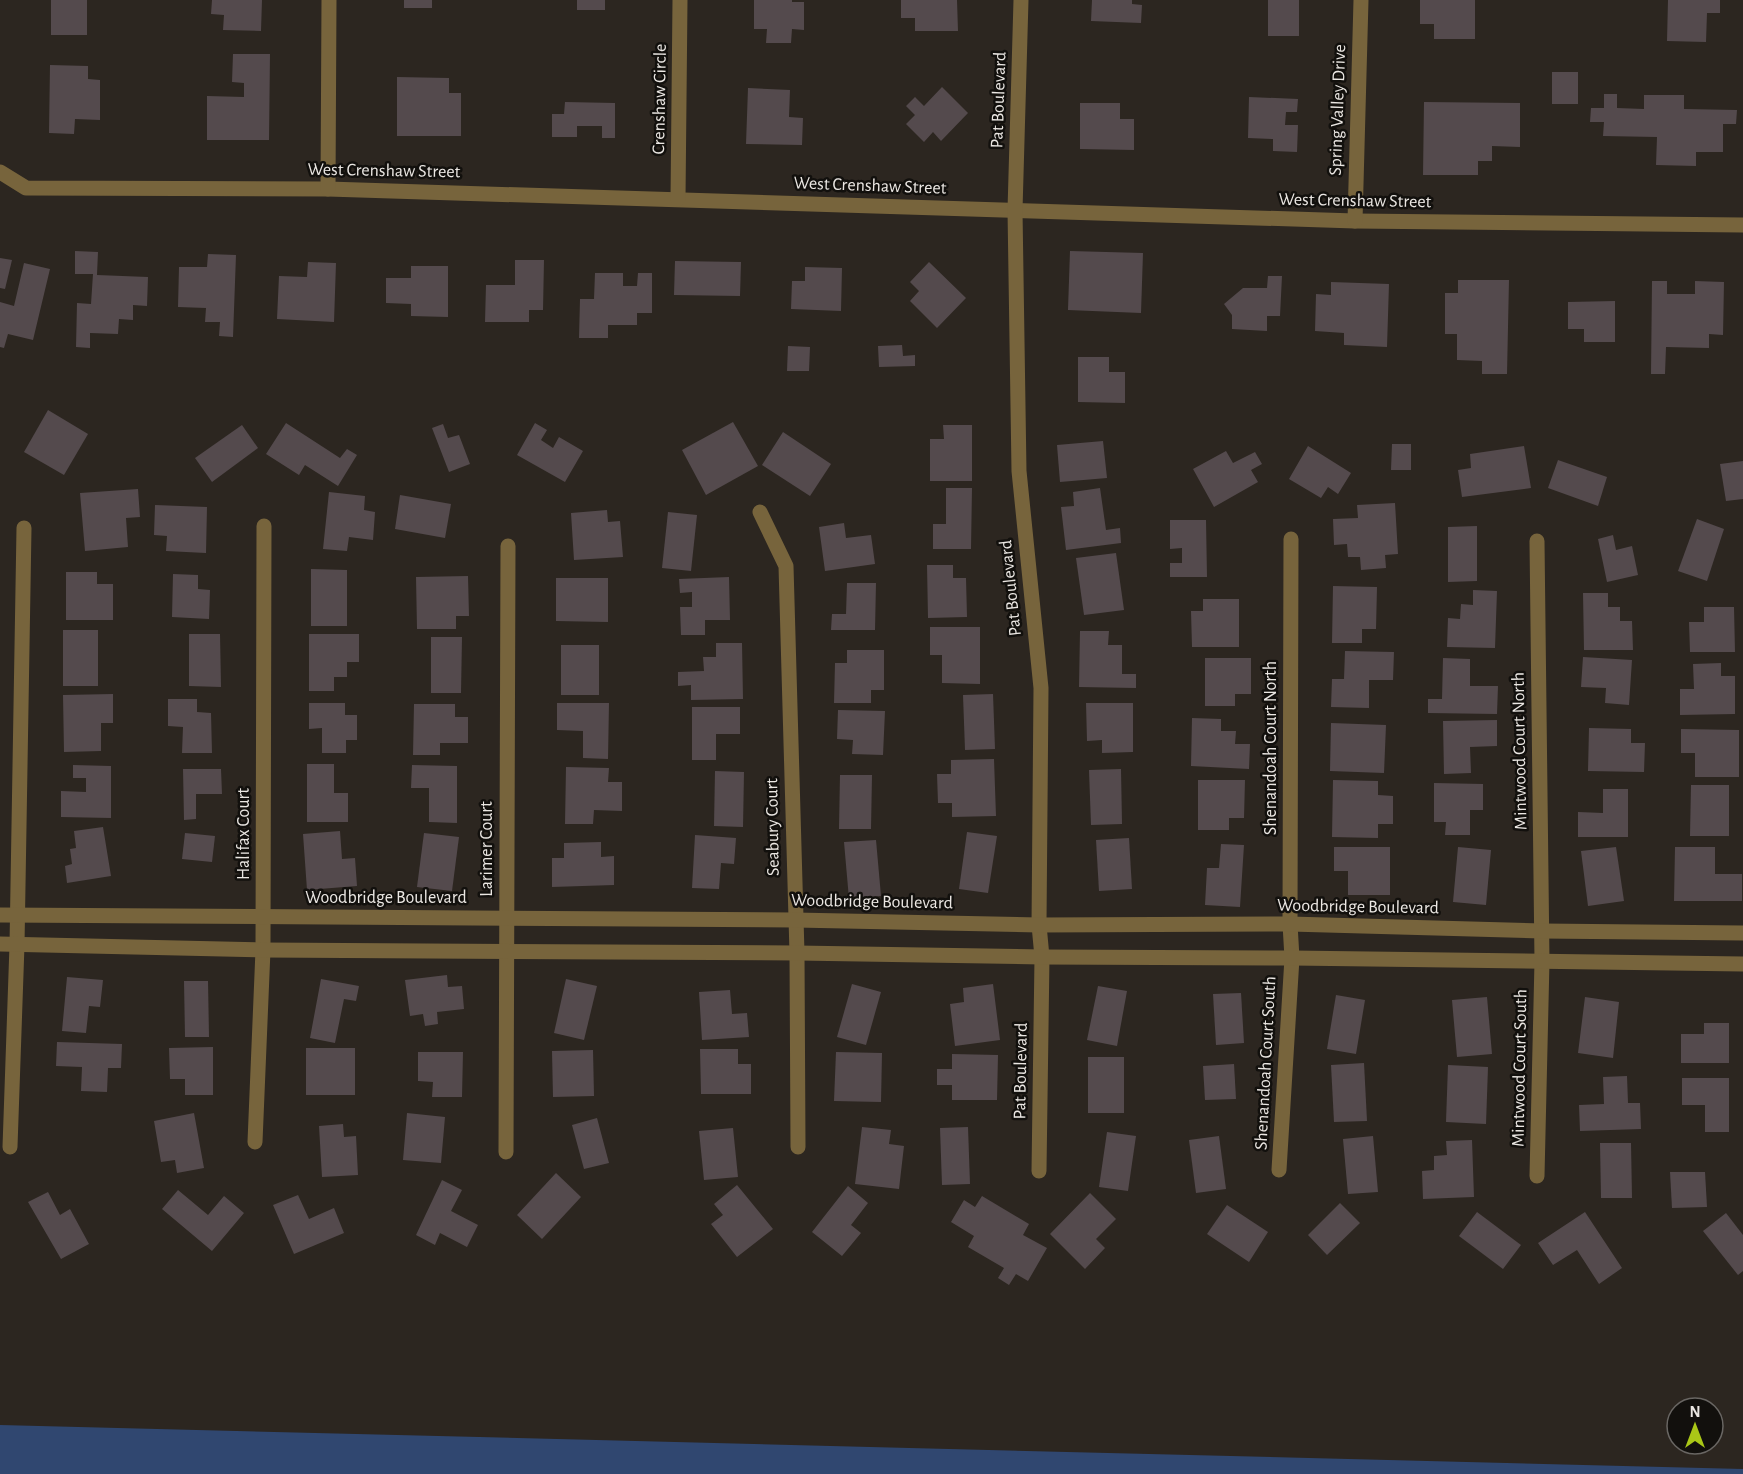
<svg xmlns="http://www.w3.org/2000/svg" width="1743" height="1474" viewBox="0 0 1743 1474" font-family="'Alegreya Sans',sans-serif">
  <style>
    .water { fill: #304770 }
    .building { fill: #544a4d }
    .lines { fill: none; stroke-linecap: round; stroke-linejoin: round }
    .minor { stroke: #77643c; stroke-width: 15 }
    .tertiary { stroke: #77643c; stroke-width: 15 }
    .labels { text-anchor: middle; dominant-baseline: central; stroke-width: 5; stroke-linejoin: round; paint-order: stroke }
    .street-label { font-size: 18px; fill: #ebe7e3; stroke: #12100d }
  </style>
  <rect width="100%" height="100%" fill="#2c2620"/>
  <path class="water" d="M0,1425L1743,1469V1474H0Z"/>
  <g class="building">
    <rect x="51" y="0" width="36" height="35"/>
    <path d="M212,0H262L261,31L223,30L224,15L211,14Z"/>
    <rect x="404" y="0" width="28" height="8"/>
    <rect x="577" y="0" width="28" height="10"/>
    <path d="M754,0H792V2H804V30L792,29L791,43H766L767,29H754Z"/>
    <path d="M901,0H957L958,31H915V18H901Z"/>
    <path d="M1092,0H1132V4L1142,5L1141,23L1091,21Z"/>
    <rect x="1268" y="0" width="31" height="36"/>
    <path d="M1420,0H1475V39H1434V24H1420Z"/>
    <path d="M1668,0H1720V13H1707L1706,42L1667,41Z"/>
    <path d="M233,54H270L269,140H207V96L244,97V83L232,82Z"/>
    <path d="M50,65L88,66V79L100,80V120L75,119L74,134L49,133Z"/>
    <rect x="1552" y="72" width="26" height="32"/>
    <path d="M397,77L449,78V93H461V136H397Z"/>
    <path d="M942,87L968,113L941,141L933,132L924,142L906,124L915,115L906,106L915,97L924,106Z"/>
    <path d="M748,88L790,90L789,117L803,118L802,145L746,144Z"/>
    <path d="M1604,94H1617V108L1644,109V95H1684V109L1737,110L1736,124H1723V152H1696V166L1656,165L1657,137L1603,136L1604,122H1590L1591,108H1604Z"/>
    <path d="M1249,97L1298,99L1297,112H1286L1285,125H1298L1297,152L1273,151V139L1248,138Z"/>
    <path d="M565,102L615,103V138H602V126H577V137H552V114H564Z"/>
    <path d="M1424,102L1520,103V147L1492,146V161H1478V175H1423Z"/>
    <path d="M1080,103H1120V119H1134V150L1080,149Z"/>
    <path d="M75,251L98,252L97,275L148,277L147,306L133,305V320L119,319L118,334L90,333V348L76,347L77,303L91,304L93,274H75Z"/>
    <path d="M1070,251L1143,253L1141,313L1068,310Z"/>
    <path d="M208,254L236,255L233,337L219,336L220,322H205L206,308L178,307L179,267H207Z"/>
    <path d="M0,258L12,260L5,289L0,288Z"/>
    <path d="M515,260H544L543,310H529V322H485L486,285H515Z"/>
    <path d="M675,261L741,262L740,296L674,295Z"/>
    <path d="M308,262L336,263L334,322L277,319L279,276L307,277Z"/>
    <path d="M929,262L966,298L937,328L910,301L919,291L910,282Z"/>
    <path d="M24,263L50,269L33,340L8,334L4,348L0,347V302L14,306Z"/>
    <path d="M411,266H448V317L411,316V304L386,303V278H411Z"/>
    <path d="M805,267L842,268L841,311L791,309L792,281H805Z"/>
    <path d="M595,273H623V286H637L638,273H652V313H637V325H608V338H579L580,299H594Z"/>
    <path d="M1268,276H1282L1280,316H1267V331L1232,329V315L1224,304L1243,288H1267Z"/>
    <path d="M1458,280H1509L1507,374H1482V361L1457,360V334H1445V293H1458Z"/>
    <path d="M1652,281H1667V294H1695V281L1724,282L1723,335L1709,334V348L1666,347L1665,374H1651Z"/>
    <path d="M1331,282L1389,284L1387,347L1344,345V333L1315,331L1316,294L1331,295Z"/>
    <path d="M1615,301V342H1584V329H1568V302Z"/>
    <path d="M902,345L903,356L915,355V366L879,367L878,346Z"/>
    <path d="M788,346L810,347L809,371H787Z"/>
    <path d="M1078,357H1109V372H1125V403L1078,402Z"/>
    <path d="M48,410L88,434L64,475L24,452Z"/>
    <path d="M733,422L758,466L706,495L682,450Z"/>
    <path d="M286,423L340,458L347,449L357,455L338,486L305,465L299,475L266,454Z"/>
    <path d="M535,423L547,430L541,440L553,448L559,437L583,451L565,482L517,455Z"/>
    <path d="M443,424L448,438L459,435L470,464L449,472L432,428Z"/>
    <path d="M242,425L258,448L212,482L195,458Z"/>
    <path d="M943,425H972V481H930V439H944Z"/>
    <path d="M783,432L831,464L810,496L762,465Z"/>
    <path d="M1103,441L1107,478L1060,482L1057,445Z"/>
    <path d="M1392,444H1411V470H1391Z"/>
    <path d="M1308,446L1351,473L1338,494L1328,487L1321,498L1289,479Z"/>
    <path d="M1524,446L1531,488L1462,497L1458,470L1471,468L1470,454Z"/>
    <path d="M1226,451L1233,463L1255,452L1262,464L1251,470L1258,482L1214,507L1193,469Z"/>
    <path d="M1558,460L1607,477L1598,506L1548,488Z"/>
    <path d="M1743,461V499L1726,501L1720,464Z"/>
    <path d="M946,488H972L971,549H933V524H946Z"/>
    <path d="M1100,488L1106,530L1120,528L1121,543L1066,550L1061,507L1074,506L1073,492Z"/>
    <path d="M138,489L140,517L126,518L128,547L85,551L80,493Z"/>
    <path d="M329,492L365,496L364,510L375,512L373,540L349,537L347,551L323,549Z"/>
    <path d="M400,495L451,504L445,538L395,529Z"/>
    <path d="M1395,503L1398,554L1385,555L1386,568L1361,570L1360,557H1348L1347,544L1334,545L1333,519L1358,518L1357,505Z"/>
    <path d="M155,505L207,507L206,553L166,551L167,536L154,535Z"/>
    <path d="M607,510L608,522L620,521L623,557L574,560L571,513Z"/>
    <path d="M668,512L697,515L691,571L662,568Z"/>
    <path d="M1697,519L1724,529L1707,581L1678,571Z"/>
    <path d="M1170,520H1206L1207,577H1170V563H1182V548L1170,549Z"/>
    <path d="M844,523L846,538L871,535L875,564L825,571L819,527Z"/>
    <path d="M1477,526V581L1448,582V527Z"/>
    <path d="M1613,535L1616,550L1632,546L1638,575L1607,582L1598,539Z"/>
    <path d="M1116,553L1124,610L1084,615L1076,558Z"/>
    <path d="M927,565H953V578H966L967,617L928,618Z"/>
    <path d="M311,569L347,570V626H311Z"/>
    <path d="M66,572H97V584H113V620H66Z"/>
    <path d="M173,574L198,575V589L210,590L209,619L172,617Z"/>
    <path d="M468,576L469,616H456V629H417L416,577Z"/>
    <path d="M729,577L730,620H705V635H681L680,607H692V592L680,593L679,579Z"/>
    <path d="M556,578H608V622L556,621Z"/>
    <path d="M847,583H876L875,630H831L832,614H846Z"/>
    <path d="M1333,586L1377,587L1376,629H1362V643H1332Z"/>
    <path d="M1473,590L1497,591L1495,648L1447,647L1448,618L1460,619L1461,604L1473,605Z"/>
    <path d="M1583,593H1608V607H1620V621H1632L1633,650H1584Z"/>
    <path d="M1203,599H1239V647H1192L1191,611H1203Z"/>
    <path d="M1704,607H1734L1735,652H1690L1689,622H1704Z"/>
    <path d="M930,627H980V684L942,683V655H930Z"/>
    <rect x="63" y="630" width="35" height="56"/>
    <path d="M1080,631H1109L1108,645H1122V674H1136V688L1079,687Z"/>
    <path d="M189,634H220L221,687L189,686Z"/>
    <path d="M309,634H359V662H347V677H334V691H309Z"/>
    <path d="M431,637H462L461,693H431Z"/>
    <path d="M716,643H742L743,699L691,700V685L678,686V672L704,671L703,657H716Z"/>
    <rect x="561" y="645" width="38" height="50"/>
    <path d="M847,650H884V690H871V703H834L835,663H847Z"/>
    <path d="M1345,651L1394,652L1393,680H1369V708L1331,707L1332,679H1344Z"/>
    <path d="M1583,657L1632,660L1629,705L1605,703L1606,688L1581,687Z"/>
    <path d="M1205,658H1251V694H1235V706H1205Z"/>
    <path d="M1443,658L1470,659V686H1498L1497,714L1428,713V699H1442Z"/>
    <path d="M1721,663V676H1735V714L1680,715V689H1694L1693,664Z"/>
    <path d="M113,694V723H101V751L64,752L63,695Z"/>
    <path d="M993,694L995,749L965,750L963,695Z"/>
    <path d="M168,699H197V712L211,713L212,753H182L183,727L168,726Z"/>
    <path d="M309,703H345V715H357V740H346V753H322V728L309,729Z"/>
    <path d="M557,703H609L608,759L583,758V731L557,730Z"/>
    <path d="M1086,703H1133V752L1102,753V740L1087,741Z"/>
    <path d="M414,704H455V717H468V743H440V755H413Z"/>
    <path d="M692,707H740V734H716V760H692Z"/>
    <path d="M838,710L885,711L883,755L852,754L853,740L837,739Z"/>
    <path d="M1192,718L1221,719V731H1236L1235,744H1250L1249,769L1191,766Z"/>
    <path d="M1497,720V746L1470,747L1471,773L1444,774L1443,721Z"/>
    <path d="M1331,723L1386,725L1384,773L1330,771Z"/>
    <path d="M1589,728L1631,729V743H1645L1644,772L1588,771Z"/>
    <path d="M1681,729L1739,730V777H1695V753H1681Z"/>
    <path d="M994,759L996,816L952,817V803H938L937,774H951V760Z"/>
    <path d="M307,764H334V793H348V822H307Z"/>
    <path d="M73,765L111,766V818L61,817V791L86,792V778H73Z"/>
    <path d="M412,765L457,766V823L429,822V788H411Z"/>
    <path d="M566,767L609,768L608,782H622V811L594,810L593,824H565Z"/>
    <path d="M183,769H221L222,794H196V819L184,820Z"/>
    <path d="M1121,769L1122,824L1091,825L1089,770Z"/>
    <path d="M715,771L744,772L743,827L714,826Z"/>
    <path d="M840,775H872L871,829H839Z"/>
    <path d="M1198,780H1245L1244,818H1229V830H1198Z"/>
    <path d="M1333,780L1378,781V795L1393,796V824H1378V838L1332,837Z"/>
    <path d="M1434,783L1483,784V810H1470V835H1445L1446,822H1434Z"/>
    <path d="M1691,785H1729V836H1690Z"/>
    <path d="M1603,789H1628V837H1578V812L1603,813Z"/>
    <path d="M103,827L111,876L67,883L65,866L72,864L70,849L76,848L74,831Z"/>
    <path d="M340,831L342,859L355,858L357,886L307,890L303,834Z"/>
    <path d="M967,832L997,836L988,893L959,889Z"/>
    <path d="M185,833L215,836L212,862L182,859Z"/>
    <path d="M424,833L459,837L452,891L417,887Z"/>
    <path d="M695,835L736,838L734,864L721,863L719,889L692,888Z"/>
    <path d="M1129,838L1132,889L1099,891L1096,840Z"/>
    <path d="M876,840L881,896L849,899L844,842Z"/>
    <path d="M601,842V857L614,856V885L552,887V858H564V843Z"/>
    <path d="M1221,844L1244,845L1240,907L1205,905L1207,868H1219Z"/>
    <path d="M1334,847H1390V895H1348V871H1334Z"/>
    <path d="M1458,847L1491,850L1486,905L1453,902Z"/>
    <path d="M1616,847L1624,901L1588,906L1581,851Z"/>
    <path d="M1675,847H1715V874H1742V901H1674Z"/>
    <path d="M447,975L448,987L462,986L464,1009L437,1012L438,1024L425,1026L423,1014L410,1016L405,980Z"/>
    <path d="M67,977L103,980L100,1007L89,1006L86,1033L62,1031Z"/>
    <path d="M321,979L359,986L356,1001L344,999L335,1043L310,1038Z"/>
    <path d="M566,979L597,986L584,1040L554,1033Z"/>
    <path d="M184,981H208L209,1037H185Z"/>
    <path d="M852,984L881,992L866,1045L837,1037Z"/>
    <path d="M993,984L1000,1040L955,1046L950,1004L964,1002L963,988Z"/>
    <path d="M1098,986L1127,991L1117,1046L1087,1040Z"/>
    <path d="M730,990L732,1014L747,1013L749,1037L702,1040L699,992Z"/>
    <path d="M1241,993L1244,1043L1216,1045L1213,994Z"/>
    <path d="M1336,995L1365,1000L1356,1054L1327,1049Z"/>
    <path d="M1487,997L1492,1054L1457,1057L1452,1000Z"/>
    <path d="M1585,997L1619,1002L1613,1058L1578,1053Z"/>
    <path d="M1704,1023H1729V1063H1681V1034H1704Z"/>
    <path d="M57,1042L122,1044L121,1068H108L107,1092L81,1091L82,1067L56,1066Z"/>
    <path d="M213,1047V1095H185V1079H170L169,1048Z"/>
    <rect x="306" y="1048" width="49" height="47"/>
    <path d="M700,1049H738V1064H751V1094H701Z"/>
    <path d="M593,1050L594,1096L553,1097L552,1051Z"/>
    <path d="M418,1052H463L462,1097H432L433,1082L418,1081Z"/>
    <path d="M836,1052L882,1053L881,1102L834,1101Z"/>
    <path d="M952,1054L998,1055L997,1100H952V1085H937V1069H952Z"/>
    <rect x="1088" y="1057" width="36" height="56"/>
    <path d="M1364,1063L1367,1121L1334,1122L1331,1065Z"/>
    <path d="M1234,1064L1236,1099L1205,1100L1203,1066Z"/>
    <path d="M1448,1065L1488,1067L1486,1124L1446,1122Z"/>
    <path d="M1627,1076L1628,1103H1640L1641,1129L1580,1131L1579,1105L1604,1104L1603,1077Z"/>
    <path d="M1682,1078H1729V1132H1705V1105H1682Z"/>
    <path d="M194,1113L204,1168L177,1173L175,1160L161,1162L154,1121Z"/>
    <path d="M407,1113L445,1117L441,1163L403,1160Z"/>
    <path d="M597,1118L609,1163L584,1169L572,1125Z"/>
    <path d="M343,1124L344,1137L356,1136L358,1175L322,1177L319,1126Z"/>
    <path d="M862,1127L891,1130L889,1144L904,1146L899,1189L855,1184Z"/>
    <path d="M968,1127L970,1184L942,1185L940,1128Z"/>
    <path d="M733,1128L738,1177L704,1180L699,1131Z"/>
    <path d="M1107,1132L1136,1136L1128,1191L1099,1187Z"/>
    <path d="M1219,1136L1226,1189L1196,1193L1189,1140Z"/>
    <path d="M1373,1136L1378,1192L1348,1194L1343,1139Z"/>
    <path d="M1472,1140L1474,1197L1423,1199L1422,1171L1434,1170V1156L1447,1155L1446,1141Z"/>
    <path d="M1600,1143H1631L1632,1198H1601Z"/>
    <path d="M1670,1172H1705L1707,1207L1672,1208Z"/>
    <path d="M556,1173L581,1197L542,1239L517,1215Z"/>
    <path d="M442,1180L462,1190L451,1211L478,1225L467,1247L440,1233L435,1245L416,1235Z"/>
    <path d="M737,1185L773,1229L737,1257L711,1224L723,1215L714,1204Z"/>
    <path d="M848,1186L868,1203L851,1225L861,1233L842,1256L812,1232Z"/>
    <path d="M178,1190L208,1215L224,1196L244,1213L212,1251L162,1209Z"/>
    <path d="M48,1192L60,1215L70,1209L89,1244L61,1259L28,1202Z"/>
    <path d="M1090,1193L1116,1219L1096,1239L1105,1248L1085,1269L1050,1234Z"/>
    <path d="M298,1195L309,1219L334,1208L344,1233L294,1254L273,1205Z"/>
    <path d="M982,1196L1029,1224L1023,1235L1047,1248L1028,1281L1016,1274L1009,1285L998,1278L1004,1268L968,1247L974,1236L951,1222L964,1200L975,1207Z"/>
    <path d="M1340,1203L1360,1223L1327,1255L1308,1235Z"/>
    <path d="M1227,1205L1268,1232L1249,1262L1207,1234Z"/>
    <path d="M1477,1212L1521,1245L1503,1269L1459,1236Z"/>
    <path d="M1585,1212L1622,1268L1599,1284L1577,1250L1553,1265L1538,1243Z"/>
    <path d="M1726,1213L1743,1235V1271L1738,1275L1703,1231Z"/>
  </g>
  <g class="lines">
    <g class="minor">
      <path d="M0,172L26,188L328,189L1355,221L1743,225"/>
      <path d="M328,189L329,0"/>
      <path d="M678,199L680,0"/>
      <path d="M1355,221L1361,0"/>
      <path d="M760,512L786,566L797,953L798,1147"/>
      <path d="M1537,541L1542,961L1537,1176"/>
      <path d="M255,1142L263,950L264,526"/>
      <path d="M10,1147L17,945L24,528"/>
      <path d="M506,1152L508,546"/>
      <path d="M1279,1170L1292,958L1290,924L1291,539"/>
    </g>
    <g class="tertiary">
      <path d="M1021,0L1015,210L1019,471L1041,688L1039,925L1042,957L1039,1171"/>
      <path d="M0,915L795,920L1039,925L1290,924L1542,931L1743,933"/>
      <path d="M0,944L263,950L797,953L1042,957L1292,958L1743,964"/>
    </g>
  </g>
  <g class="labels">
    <g class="street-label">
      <text transform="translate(660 99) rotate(-89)">Crenshaw Circle</text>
      <text transform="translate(999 100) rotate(-88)">Pat Boulevard</text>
      <text transform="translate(1338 110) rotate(-88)">Spring Valley Drive</text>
      <text transform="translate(384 171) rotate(1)">West Crenshaw Street</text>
      <text transform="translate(870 186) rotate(2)">West Crenshaw Street</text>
      <text transform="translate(1355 201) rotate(1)">West Crenshaw Street</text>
      <text transform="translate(1011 588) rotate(-96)">Pat Boulevard</text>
      <text transform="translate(1271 748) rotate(-90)">Shenandoah Court North</text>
      <text transform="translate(1520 751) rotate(-91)">Mintwood Court North</text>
      <text transform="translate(773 827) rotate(-91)">Seabury Court</text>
      <text transform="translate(244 834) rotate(-90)">Halifax Court</text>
      <text transform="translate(487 849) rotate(-90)">Larimer Court</text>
      <text x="386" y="898">Woodbridge Boulevard</text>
      <text transform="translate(872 902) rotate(1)">Woodbridge Boulevard</text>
      <text transform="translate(1358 907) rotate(1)">Woodbridge Boulevard</text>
      <text transform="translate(1266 1063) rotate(-87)">Shenandoah Court South</text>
      <text transform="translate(1520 1068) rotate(-89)">Mintwood Court South</text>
      <text transform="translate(1021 1071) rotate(-89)">Pat Boulevard</text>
    </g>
  </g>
  <g transform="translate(1695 1426)"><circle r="28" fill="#12100d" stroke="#696663" stroke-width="1.5"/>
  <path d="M0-4.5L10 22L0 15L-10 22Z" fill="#aac717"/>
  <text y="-9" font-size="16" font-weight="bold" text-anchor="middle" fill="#ebe7e3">N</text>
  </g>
</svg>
